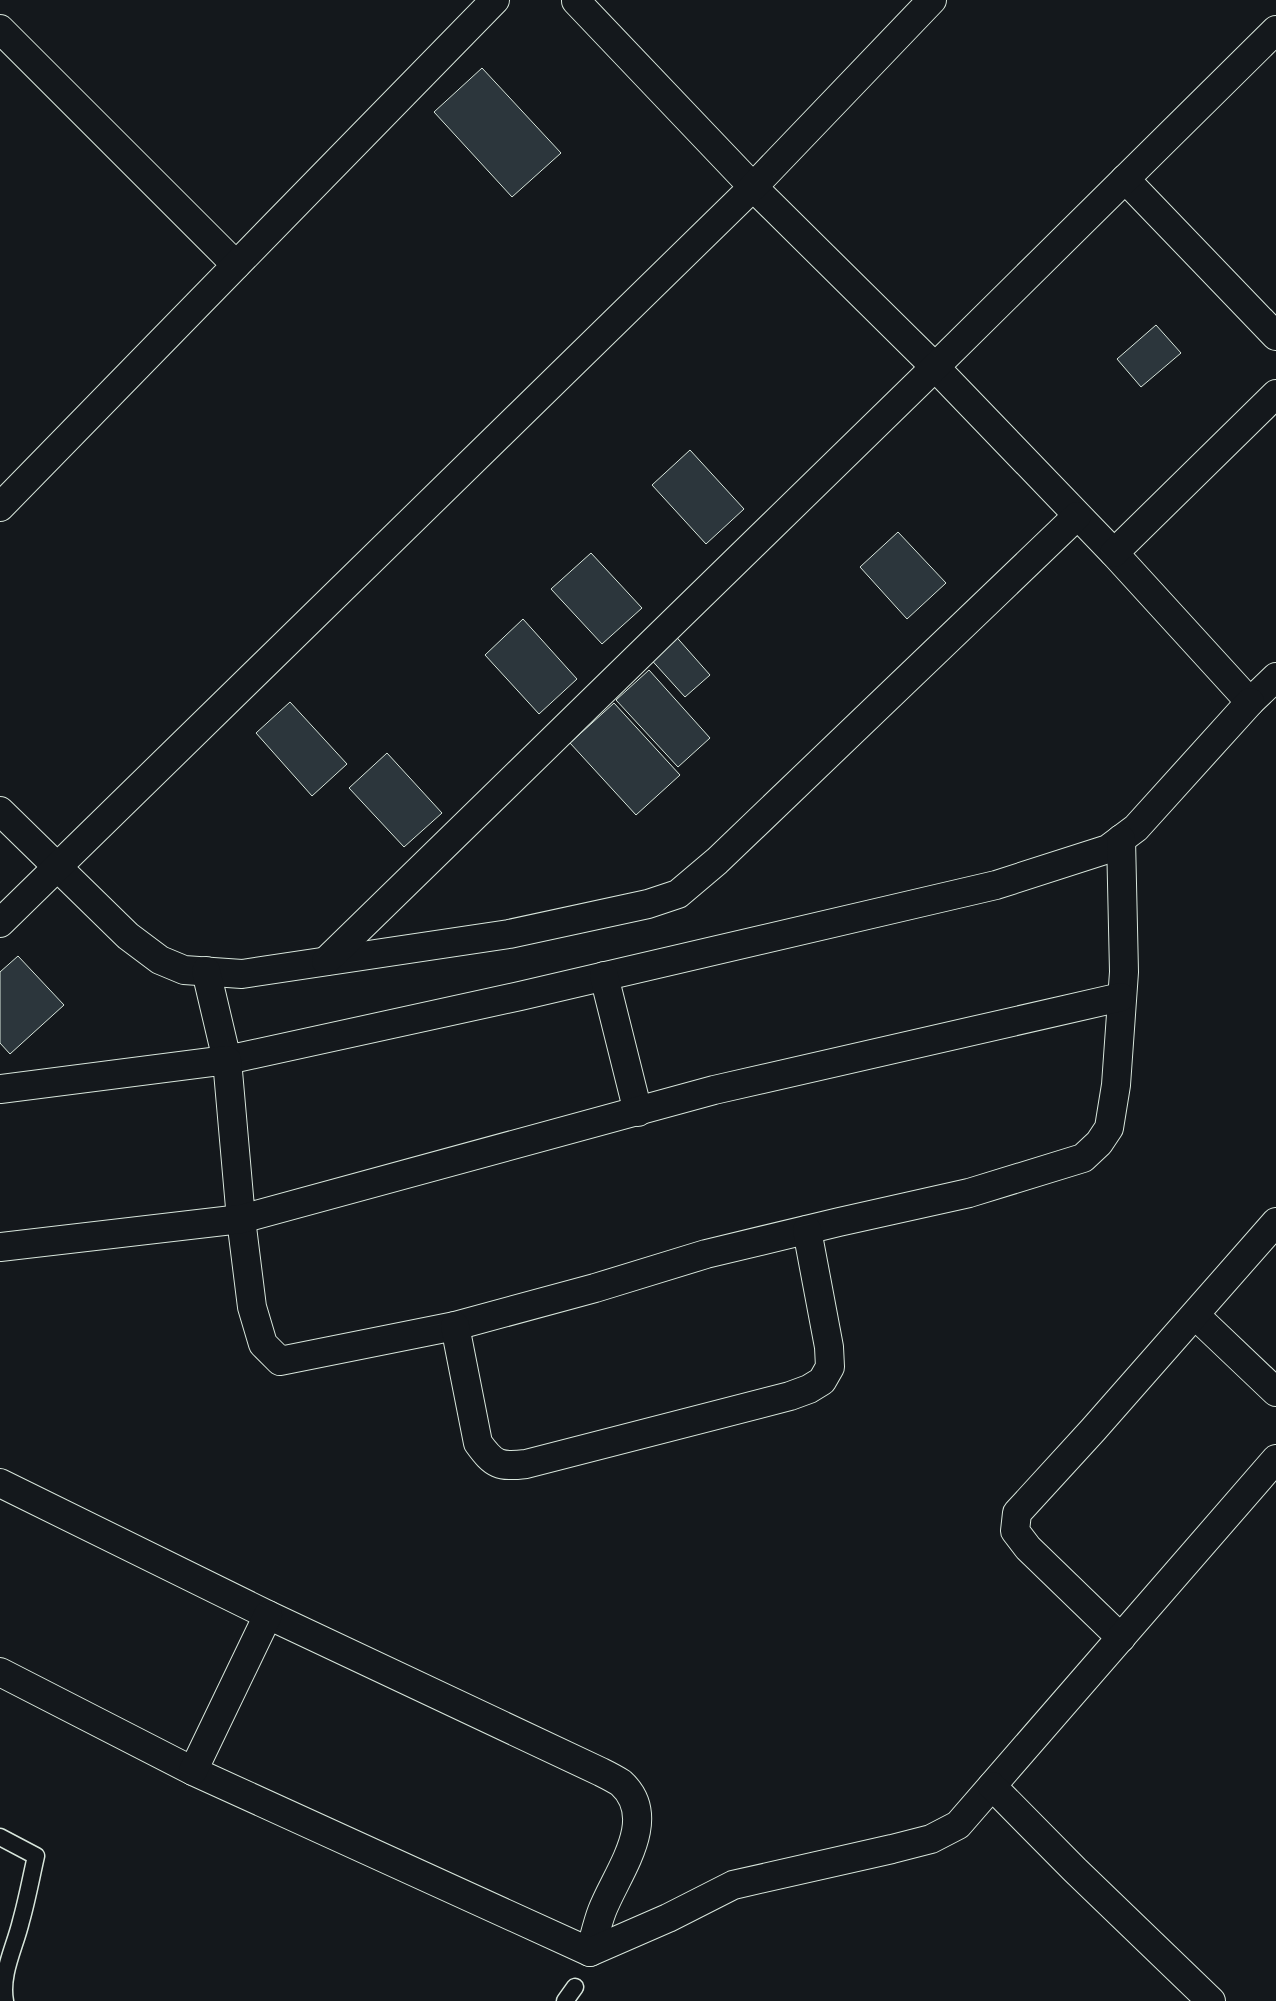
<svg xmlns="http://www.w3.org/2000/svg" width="1276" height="2001" viewBox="0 0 1276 2001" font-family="Quicksand,sans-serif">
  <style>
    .building { fill: #2c363c; stroke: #d8e6dc }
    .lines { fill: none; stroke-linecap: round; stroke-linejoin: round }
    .service-casing { stroke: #d8e6dc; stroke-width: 19 }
    .minor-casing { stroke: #d8e6dc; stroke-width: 30 }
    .service { stroke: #14181c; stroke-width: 16 }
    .minor { stroke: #14181c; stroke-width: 28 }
  </style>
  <rect width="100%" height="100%" fill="#14181c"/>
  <g class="building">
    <path d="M482,68L561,153L512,197L434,112Z"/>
    <path d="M1156,325L1181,353L1141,387L1117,359Z"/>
    <path d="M690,450L744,509L706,544L652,485Z"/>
    <path d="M898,532L946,583L907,619L860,567Z"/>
    <path d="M591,553L642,608L602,644L551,589Z"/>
    <path d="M523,619L577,679L539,714L485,655Z"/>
    <path d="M672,632L710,675L685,697L647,655Z"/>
    <path d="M649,670L710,738L678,767L616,700Z"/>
    <path d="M290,702L347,764L312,796L256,733Z"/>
    <path d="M614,703L680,775L636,815L570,743Z"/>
    <path d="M387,753L442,813L404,847L349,788Z"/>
    <path d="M18,956L64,1005L10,1054L0,1043V972Z"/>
  </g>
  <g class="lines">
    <g class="service-casing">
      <g id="service">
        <path d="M0,1837L36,1856C31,1878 27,1900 21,1921C15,1947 0,1974 5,2001"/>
        <path d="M565,2001L575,1987"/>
      </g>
    </g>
    <g class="minor-casing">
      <g id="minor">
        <path d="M576,1L753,187L935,367L1114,553L1250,702L1276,677"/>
        <path d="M0,29L236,265"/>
        <path d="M1125,179L1276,336"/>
        <path d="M0,507L495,0"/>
        <path d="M1114,553L1276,394"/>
        <path d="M0,811L128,936L160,960L184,970L242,974L509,934L648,904L678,894L717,861L1077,516"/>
        <path d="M0,923L753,187L932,0"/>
        <path d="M326,961L935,367L1276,30"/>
        <path d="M206,971L227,1060L520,996L996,885L1108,849L1136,828L1250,702"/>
        <path d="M604,976L638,1112"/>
        <path d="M0,1089L227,1060L241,1219L252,1307L263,1344L280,1361L455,1326L595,1288L706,1254L839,1222L969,1193L1083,1158L1099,1143L1109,1128L1116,1085L1124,972L1121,839"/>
        <path d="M0,1247L241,1219L714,1090L1121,997"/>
        <path d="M1195,1315L1276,1392"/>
        <path d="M455,1326L478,1443C494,1465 499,1467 526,1464L790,1396L809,1389L822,1381L830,1367L829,1347L807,1230"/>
        <path d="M0,1483L268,1615L601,1772C607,1775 615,1779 621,1783C661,1819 616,1874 602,1911C597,1924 594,1939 590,1952"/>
        <path d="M1121,1638L1028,1548L1015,1531L1017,1513L1093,1430L1276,1222"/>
        <path d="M0,1672L193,1771L590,1952L668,1918L733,1885L892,1849L931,1839L958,1825L1276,1459"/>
        <path d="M193,1771L268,1615"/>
        <path d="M992,1786L1075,1870L1211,2001"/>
      </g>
    </g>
    <use href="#service" class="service"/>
    <use href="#minor" class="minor"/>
  </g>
</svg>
